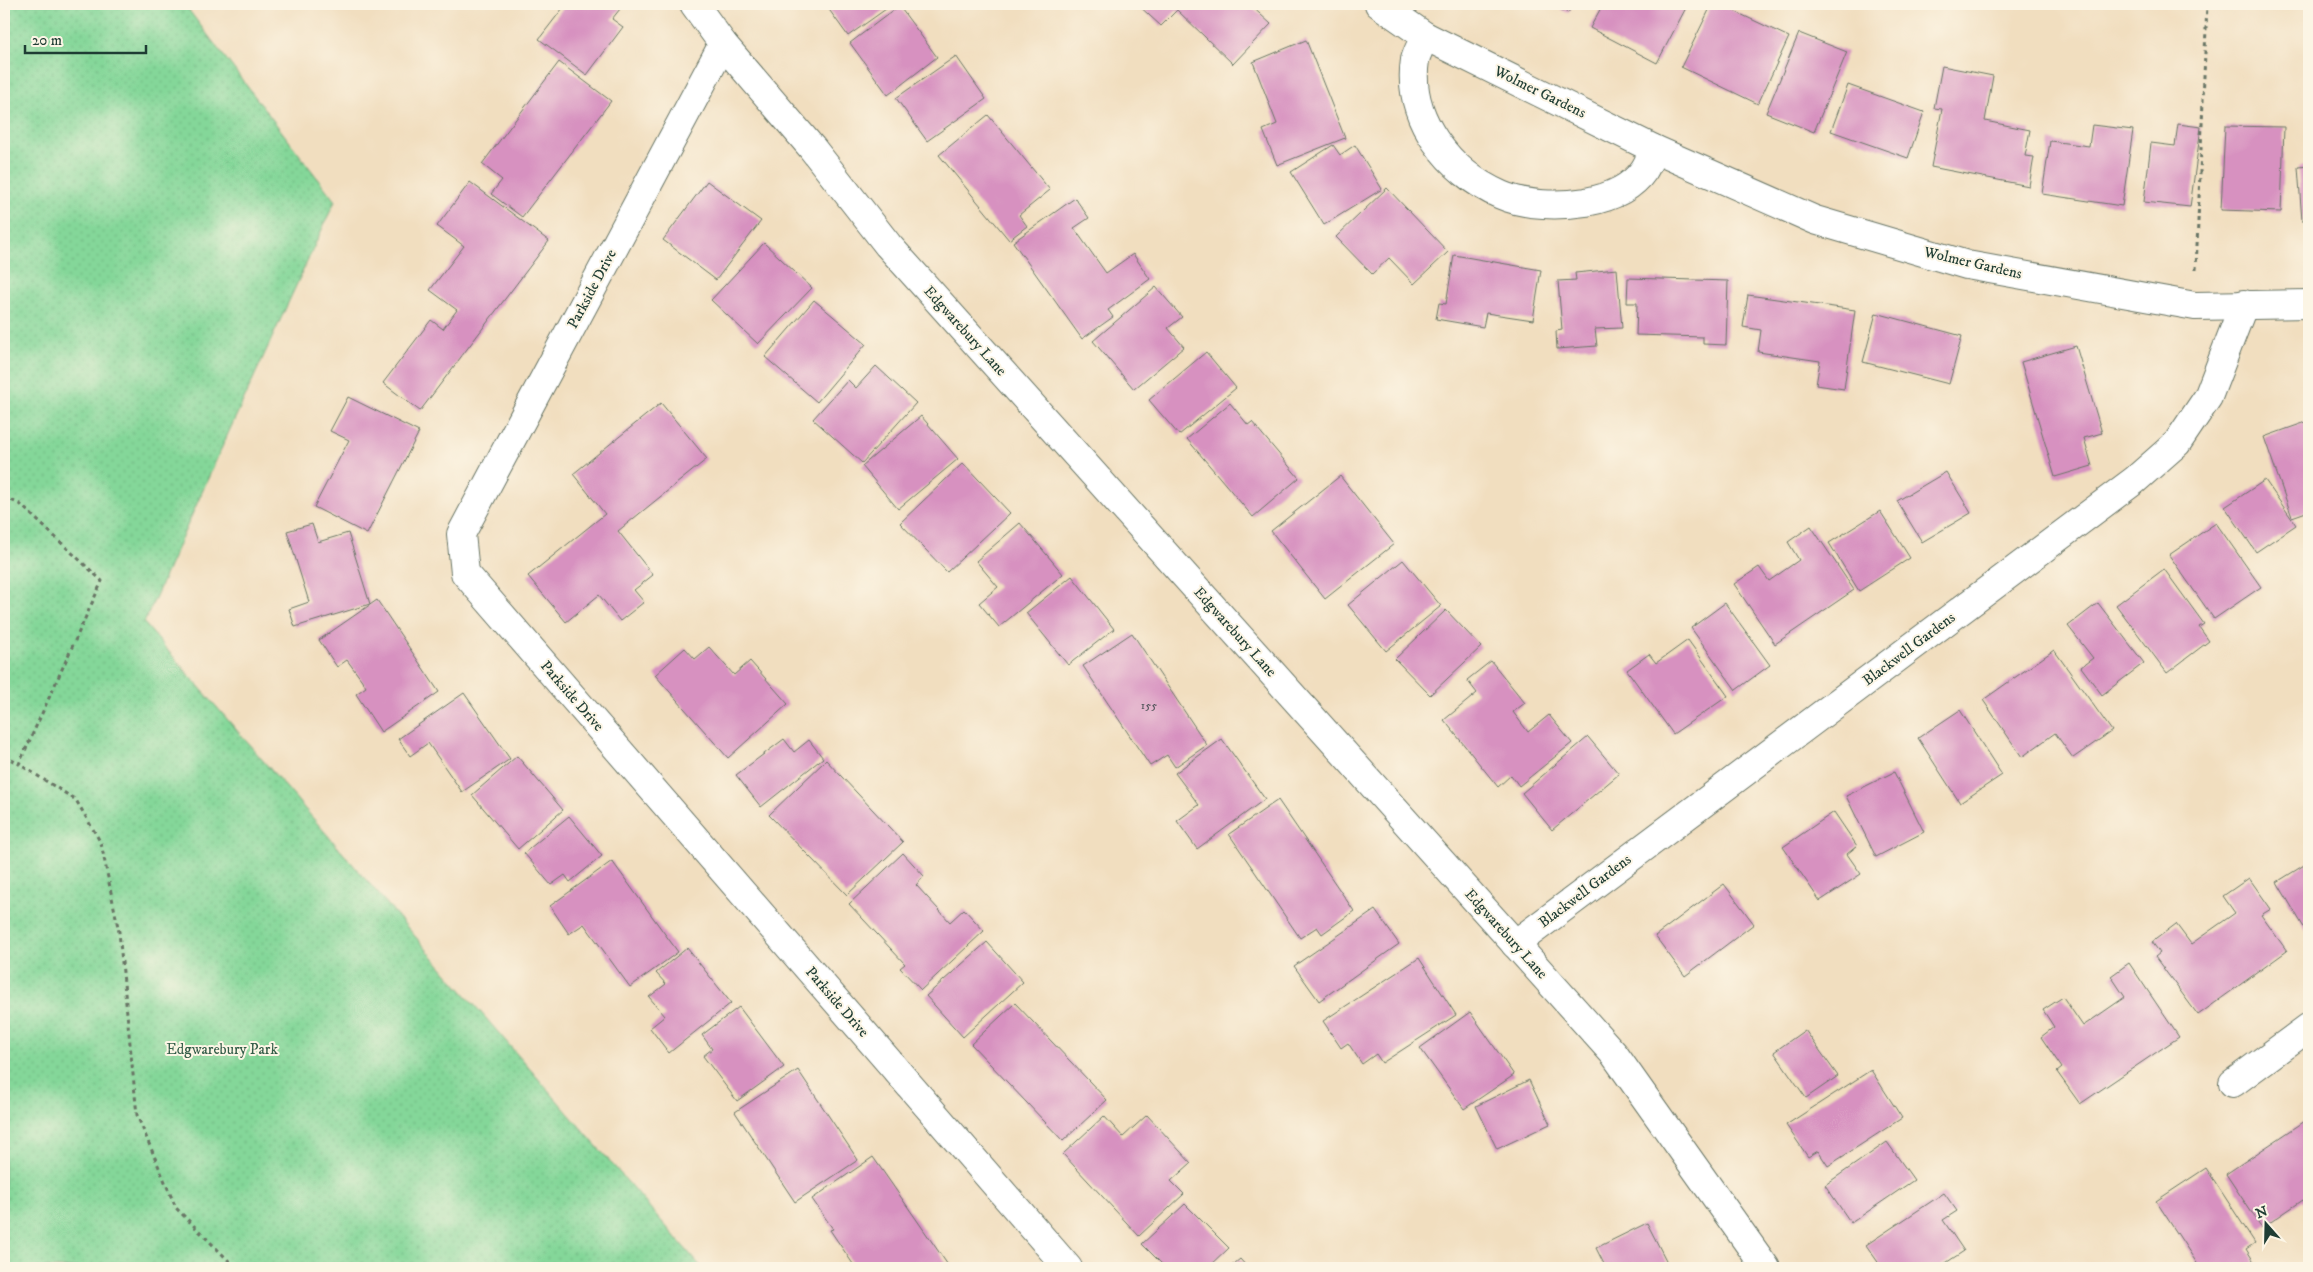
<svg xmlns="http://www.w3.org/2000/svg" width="2313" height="1272" viewBox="0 0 2313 1272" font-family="'IM FELL DW Pica',serif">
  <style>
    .park { fill: url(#park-dots); stroke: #528a66 }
    .building { fill: #d791c0 }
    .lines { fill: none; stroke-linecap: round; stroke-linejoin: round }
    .minor-casing { stroke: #687565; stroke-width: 30 }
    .path { stroke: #687565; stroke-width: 3; stroke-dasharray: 4 4; stroke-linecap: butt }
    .minor { stroke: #fff; stroke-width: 28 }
    .labels { text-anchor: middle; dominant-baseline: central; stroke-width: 4; stroke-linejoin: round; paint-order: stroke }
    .number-label { font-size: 12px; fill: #4d5257 }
    .street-label { font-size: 15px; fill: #1f3d34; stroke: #fcf5e5 }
    .park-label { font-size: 15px; fill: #335c48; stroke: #fcf5e5 }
  </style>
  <defs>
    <pattern id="park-dots" width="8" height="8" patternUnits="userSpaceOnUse" patternTransform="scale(1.25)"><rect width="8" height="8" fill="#84d799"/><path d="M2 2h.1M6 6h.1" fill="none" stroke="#72b984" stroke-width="1.8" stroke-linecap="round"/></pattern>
  </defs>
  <rect width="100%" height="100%" fill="#fcf5e5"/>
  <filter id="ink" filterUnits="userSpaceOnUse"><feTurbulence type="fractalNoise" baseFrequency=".02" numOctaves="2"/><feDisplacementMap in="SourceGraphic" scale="10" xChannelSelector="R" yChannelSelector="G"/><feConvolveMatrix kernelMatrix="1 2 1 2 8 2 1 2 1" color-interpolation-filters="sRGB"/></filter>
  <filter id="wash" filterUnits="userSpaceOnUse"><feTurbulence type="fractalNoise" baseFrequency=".0096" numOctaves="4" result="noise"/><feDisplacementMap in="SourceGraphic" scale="20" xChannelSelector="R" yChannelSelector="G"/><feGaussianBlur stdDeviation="1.12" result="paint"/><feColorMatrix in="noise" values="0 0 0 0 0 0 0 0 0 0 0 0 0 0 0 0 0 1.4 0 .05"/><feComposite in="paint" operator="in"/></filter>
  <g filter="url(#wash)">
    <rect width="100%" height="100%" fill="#f1debf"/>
    <path class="park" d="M4,4H184L335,201L226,438L144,623L702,1268H4Z"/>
    <g id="blocks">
      <g class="building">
        <path d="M566,4H624L612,19L623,27L587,75L539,39Z"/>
        <path d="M825,4H893L848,36Z"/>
        <path d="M1137,4H1249L1271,24L1233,64L1177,10L1161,26Z"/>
        <path d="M1550,4H1573L1568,13Z"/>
        <path d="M1603,4H1688L1657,63L1590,28Z"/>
        <path d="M1712,4H1719L1789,37L1758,104L1681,67Z"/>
        <path d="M899,6L937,57L888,95L850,43Z"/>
        <path d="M1799,33L1847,52L1814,132L1766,113Z"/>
        <path d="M1306,40L1345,138L1277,165L1263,130L1277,124L1253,62Z"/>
        <path d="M956,56L986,99L927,141L896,98Z"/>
        <path d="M559,62L611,101L522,217L491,194L502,180L482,164Z"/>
        <path d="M1942,66L1993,76L1985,121L2030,130L2025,156L2034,157L2029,186L1931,167L1942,109L1934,108Z"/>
        <path d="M1848,85L1924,112L1908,158L1831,131Z"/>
        <path d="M988,115L1050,190L1019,215L1027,226L1009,240L939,155Z"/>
        <path d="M2178,124L2201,127L2190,207L2144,202L2151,143L2175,146Z"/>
        <path d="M2092,125L2133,130L2122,206L2042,194L2050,141L2089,146Z"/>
        <path d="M2225,126L2284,127L2281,212L2221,210Z"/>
        <path d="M1333,145L1340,155L1355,145L1382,189L1324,225L1291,172Z"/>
        <path d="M2309,166V221H2302L2298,167Z"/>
        <path d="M707,181L761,221L716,280L663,240Z"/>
        <path d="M470,182L549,241L420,411L383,383L431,320L443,329L457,310L430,290L464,246L437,226Z"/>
        <path d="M1387,188L1448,252L1414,284L1389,258L1372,274L1336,237Z"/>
        <path d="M1075,198L1089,218L1074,228L1106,273L1133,254L1150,279L1108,310L1113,317L1082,339L1013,242Z"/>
        <path d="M764,243L812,288L758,344L711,300Z"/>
        <path d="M1454,255L1541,270L1533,320L1486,313L1483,327L1436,319L1439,303L1446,304Z"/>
        <path d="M1617,269L1622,328L1595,329L1597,346L1557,349L1556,331L1562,330L1558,281L1576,280L1575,273Z"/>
        <path d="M1628,278L1728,281L1726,345L1703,344V337L1636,335L1637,303H1627Z"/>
        <path d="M1156,287L1182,317L1168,328L1184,347L1134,389L1093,341Z"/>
        <path d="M1748,295L1855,310L1844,389L1816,385L1820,361L1758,352L1761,330L1743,327Z"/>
        <path d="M814,300L866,344L817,402L765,357Z"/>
        <path d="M1876,313L1962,336L1949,384L1863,362Z"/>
        <path d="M2076,346L2102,433L2084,438L2092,466L2055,477L2021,362Z"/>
        <path d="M1206,352L1236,388L1179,435L1149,400Z"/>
        <path d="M876,366L916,403L862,463L813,419L848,380L856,388Z"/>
        <path d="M348,397L419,432L367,534L314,507L349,440L330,431Z"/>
        <path d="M661,403L707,459L618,531L653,575L634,590L644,602L620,621L599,595L566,622L528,576L605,514L573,474Z"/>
        <path d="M1230,403L1248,425L1252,422L1299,478L1253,517L1187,439Z"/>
        <path d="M921,416L958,459L898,509L862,466Z"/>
        <path d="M2309,421V511L2292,517L2264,437Z"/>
        <path d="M963,463L1010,513L947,572L900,523Z"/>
        <path d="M1946,472L1971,513L1922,542L1897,501Z"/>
        <path d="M1340,476L1394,544L1325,599L1271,531Z"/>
        <path d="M2265,480L2296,525L2256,552L2225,507Z"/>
        <path d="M1880,511L1910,558L1859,591L1829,543Z"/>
        <path d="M1020,523L1063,574L999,627L979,603L998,587L976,561Z"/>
        <path d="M2216,523L2261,587L2214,619L2169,555Z"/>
        <path d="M312,524L318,542L348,533L370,604L295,627L289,609L309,602L287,531Z"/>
        <path d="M1811,526L1854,590L1775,644L1734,584L1759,567L1769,581L1799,560L1788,542Z"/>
        <path d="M1403,560L1441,606L1386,651L1348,605Z"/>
        <path d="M2164,569L2204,624L2199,627L2209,641L2167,673L2116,605Z"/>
        <path d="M1072,576L1114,629L1068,665L1026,613Z"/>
        <path d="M377,600L439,692L381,732L356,694L366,687L361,679L347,660L337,667L319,640Z"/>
        <path d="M1725,603L1770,665L1736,690L1691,628Z"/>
        <path d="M2098,603L2144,663L2102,695L2081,667L2093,658L2068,626Z"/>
        <path d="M1446,610L1481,647L1430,695L1395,659Z"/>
        <path d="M1132,633L1207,745L1175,767L1167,755L1150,766L1083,666Z"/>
        <path d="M1688,640L1728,696L1673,734L1627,670L1649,654L1656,663Z"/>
        <path d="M709,647L734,675L750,661L788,704L728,758L655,675L685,648L695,659Z"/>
        <path d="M2054,650L2112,731L2073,758L2055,733L2022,757L1983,700Z"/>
        <path d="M1491,661L1525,703L1513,712L1528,732L1549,715L1572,743L1519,786L1511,775L1498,787L1444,720L1477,693L1467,680Z"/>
        <path d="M464,693L510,759L462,792L428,743L410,756L398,739Z"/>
        <path d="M1960,710L2002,775L1960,803L1918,738Z"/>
        <path d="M1588,737L1619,774L1552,830L1522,793Z"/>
        <path d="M784,739L794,752L809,740L823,758L761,807L736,775Z"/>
        <path d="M1222,739L1265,799L1197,849L1177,821L1199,805L1175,773Z"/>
        <path d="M517,756L563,810L518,849L472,795Z"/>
        <path d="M826,760L903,842L847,895L769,815Z"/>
        <path d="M1894,772L1924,832L1876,857L1846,796Z"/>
        <path d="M1278,800L1354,911L1322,934L1317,927L1300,938L1229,834Z"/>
        <path d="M1834,812L1857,846L1847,854L1861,874L1820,901L1783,847Z"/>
        <path d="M569,816L602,856L570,882L565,875L551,885L524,853Z"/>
        <path d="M903,853L924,876L916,885L950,922L964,909L984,931L921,990L900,968L905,964L849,904Z"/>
        <path d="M612,861L678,952L630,987L584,924L569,934L550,906Z"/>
        <path d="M2309,862V929L2306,931L2277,882Z"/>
        <path d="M2249,878L2271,909L2261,915L2287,951L2198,1015L2155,957L2160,953L2152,942L2176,924L2191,944L2235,913L2223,896Z"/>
        <path d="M1724,884L1754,924L1685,976L1655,936Z"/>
        <path d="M1375,910L1399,944L1319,1001L1294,966Z"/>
        <path d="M987,942L1023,982L963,1037L926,996Z"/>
        <path d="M687,948L731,1003L669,1053L650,1028L665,1016L649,997L666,984L656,973Z"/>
        <path d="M1419,958L1456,1015L1382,1063L1376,1054L1362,1064L1348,1043L1341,1048L1323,1021Z"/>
        <path d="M2129,963L2179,1037L2080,1104L2057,1072L2062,1068L2041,1037L2054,1027L2043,1010L2063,997L2083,1026L2125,997L2111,976Z"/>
        <path d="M1015,1003L1107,1100L1063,1141L971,1044Z"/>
        <path d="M739,1007L784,1067L737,1101L703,1056L712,1049L702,1035Z"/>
        <path d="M1470,1012L1514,1075L1464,1109L1420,1048Z"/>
        <path d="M1805,1030L1838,1076L1806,1098L1774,1052Z"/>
        <path d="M798,1070L858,1160L795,1202L735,1112Z"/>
        <path d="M1871,1070L1902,1118L1828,1166L1818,1151L1808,1157L1786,1125Z"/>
        <path d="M1529,1080L1550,1124L1497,1149L1476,1106Z"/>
        <path d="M1147,1115L1191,1163L1171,1181L1184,1194L1139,1236L1063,1154L1104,1116L1123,1137Z"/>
        <path d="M2305,1121L2309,1127V1208L2303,1200L2262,1228L2226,1174Z"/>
        <path d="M1887,1142L1914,1180L1851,1223L1825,1185Z"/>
        <path d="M873,1157L914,1216L950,1268H856L853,1264L830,1230L833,1229L812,1199Z"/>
        <path d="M2206,1168L2255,1243L2246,1249L2258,1268H2200L2156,1201Z"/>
        <path d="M1944,1193L1957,1211L1943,1220L1964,1251L1938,1268H1882L1866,1245Z"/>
        <path d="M1185,1204L1229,1248L1208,1268H1166L1142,1244Z"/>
        <path d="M1647,1223L1670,1268H1606L1596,1248Z"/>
        <path d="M1240,1259L1248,1268H1229Z"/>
      </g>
    </g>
  </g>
  <g filter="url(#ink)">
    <use href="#blocks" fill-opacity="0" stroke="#687565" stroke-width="1"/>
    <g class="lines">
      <g class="minor-casing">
        <g id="minor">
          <path d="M694,4L723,44L812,148L888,245L1614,1054L1766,1268"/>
          <path d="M1379,4L1425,36L1654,149L1815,220L1967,265L2195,306L2309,304"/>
          <path d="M1425,36C1422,44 1417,52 1415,60C1406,118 1450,173 1501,195C1526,206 1560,206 1586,202C1608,198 1631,189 1644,170C1648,164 1651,156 1654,149"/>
          <path d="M723,44L461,534L465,573L1068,1268"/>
          <path d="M1515,944L2135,480L2177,443L2208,397L2244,304"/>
          <path d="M2233,1083L2309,1027"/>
        </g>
      </g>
      <g class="path">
        <path d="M2196,270L2207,4"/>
        <path d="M4,497L20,504L102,581L19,764L76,800L101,843L119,932L137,1115L176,1208L236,1268"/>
        <path d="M4,756L19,764"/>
      </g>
      <use href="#minor" class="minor"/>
    </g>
  </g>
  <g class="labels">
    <g class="number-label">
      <text x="1149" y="705">155</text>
    </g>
    <g class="street-label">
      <text transform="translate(1540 92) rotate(26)">Wolmer Gardens</text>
      <text transform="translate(1973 263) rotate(13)">Wolmer Gardens</text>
      <text transform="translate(592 289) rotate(-62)">Parkside Drive</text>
      <text transform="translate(965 331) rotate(48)">Edgwarebury Lane</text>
      <text transform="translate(1235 632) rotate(48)">Edgwarebury Lane</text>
      <text transform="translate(1909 649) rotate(-37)">Blackwell Gardens</text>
      <text transform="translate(572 696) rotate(49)">Parkside Drive</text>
      <text transform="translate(1585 891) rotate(-37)">Blackwell Gardens</text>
      <text transform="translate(1506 934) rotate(48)">Edgwarebury Lane</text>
      <text transform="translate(837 1002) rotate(49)">Parkside Drive</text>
    </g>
    <g class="park-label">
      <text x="222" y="1049">Edgwarebury Park</text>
    </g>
  </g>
  <rect width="2313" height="1272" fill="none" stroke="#fcf5e5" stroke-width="20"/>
  <g transform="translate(2266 1224) rotate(340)" stroke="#fcf5e5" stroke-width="4" paint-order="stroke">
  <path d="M0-4L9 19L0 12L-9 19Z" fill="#1f3d34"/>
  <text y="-8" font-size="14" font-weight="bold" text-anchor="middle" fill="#1f3d34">N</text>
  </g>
  <path d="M25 45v8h121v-8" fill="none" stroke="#1f3d34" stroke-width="2.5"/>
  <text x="32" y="45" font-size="15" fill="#1f3d34" stroke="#fcf5e5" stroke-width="4" paint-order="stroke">20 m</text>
</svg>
